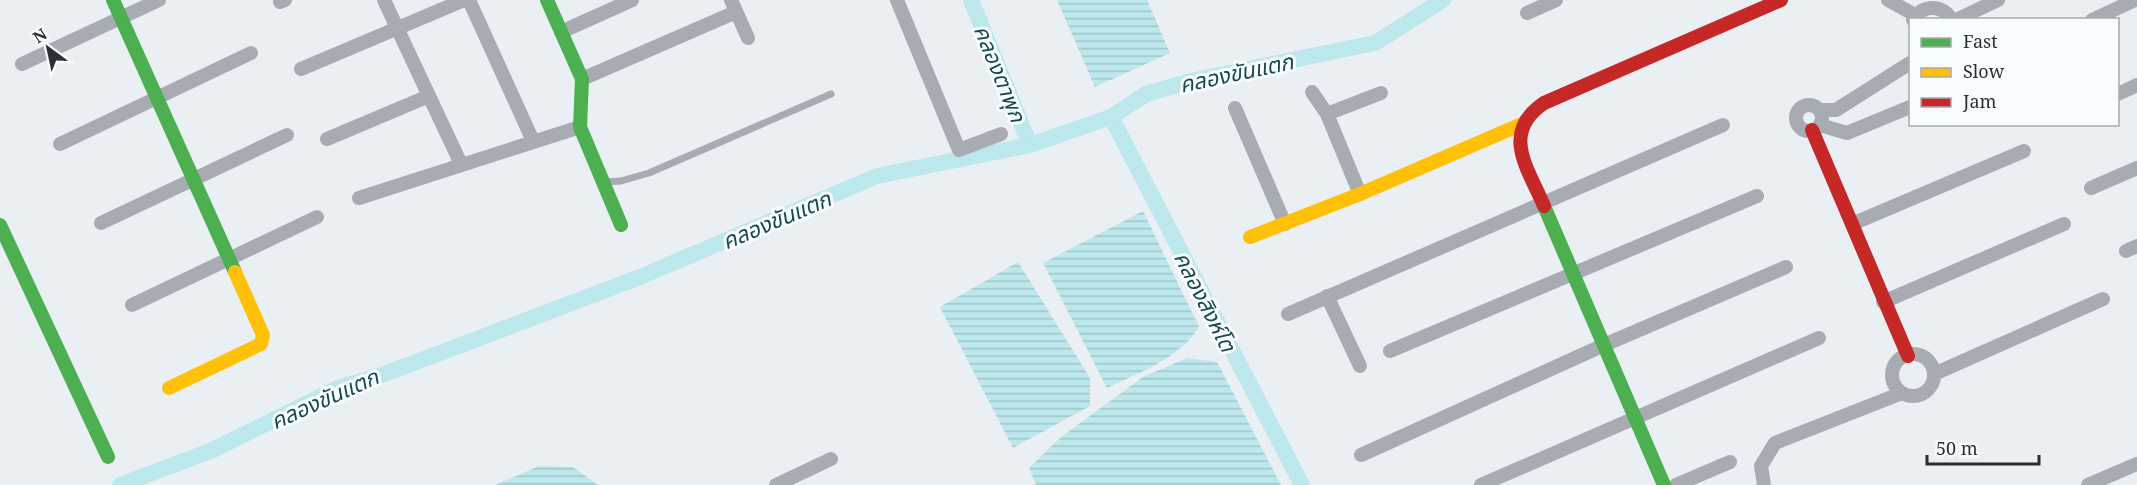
<svg xmlns="http://www.w3.org/2000/svg" width="2137" height="485" viewBox="0 0 2137 485" font-family="'Noto Serif','Noto Sans Thai',serif">
  <style>
    .water { fill: url(#water-rules) }
    .lines { fill: none; stroke-linecap: round; stroke-linejoin: round }
    .canal { stroke: #bce7eb; stroke-width: 16 }
    .lane { stroke: #a8abb1; stroke-width: 7 }
    .street { stroke: #a8abb1; stroke-width: 14 }
    .fast { stroke: #4caf50; stroke-width: 14 }
    .slow { stroke: #ffc107; stroke-width: 14 }
    .jam { stroke: #c62828; stroke-width: 14 }
    .labels { text-anchor: middle; dominant-baseline: central; stroke-width: 6; stroke-linejoin: round; paint-order: stroke }
    .water-label { font-size: 22px; font-style: italic; fill: #164a4d; stroke: #f8fcff }
  </style>
  <defs>
    <pattern id="water-rules" width="6" height="5" patternUnits="userSpaceOnUse" patternTransform="scale(1.5)"><rect width="6" height="5" fill="#bce7eb"/><path d="M0 2.5h6" fill="none" stroke="#a2c6ca"/></pattern>
  </defs>
  <rect width="100%" height="100%" fill="#eaeff4"/>
  <g class="water">
    <path d="M1057,0H1147L1170,53L1095,87Z"/>
    <path d="M1143,211L1199,327C1179,359 1140,372 1107,388L1043,263Z"/>
    <path d="M1018,262L1090,378V406L1013,448L940,307Z"/>
    <path d="M1187,358L1217,362L1281,485H1036L1029,468L1061,437L1143,377Z"/>
    <path d="M539,466L573,467L598,485H495Z"/>
  </g>
  <g class="lines">
    <g class="canal">
      <path d="M971,0L1030,145"/>
      <path d="M1111,117L1302,485"/>
      <path d="M120,485L213,450L338,388L382,375L640,277L877,176L1030,145L1111,117L1146,94L1191,81L1375,43L1443,0"/>
    </g>
    <path class="lane" d="M605,182L621,181L649,173L831,94"/>
    <g class="street">
      <path d="M384,0L461,164"/>
      <path d="M469,0L533,141"/>
      <path d="M731,0L748,38"/>
      <path d="M897,0L959,150L1001,134"/>
      <path d="M1888,0L1915,15"/>
      <path d="M280,2L285,0"/>
      <path d="M1527,13L1556,0"/>
      <path d="M1913,20C1923,4 1942,4 1952,20"/>
      <path d="M1956,20L1998,0"/>
      <path d="M2092,20L2135,0"/>
      <path d="M561,32L632,0"/>
      <path d="M22,64L159,0"/>
      <path d="M301,69L464,0"/>
      <path d="M582,79L736,12"/>
      <path d="M1312,92L1327,114L1360,194"/>
      <path d="M2118,94L2137,85"/>
      <circle cx="1809" cy="118" r="13"/>
      <path d="M1235,108L1285,224"/>
      <path d="M1820,110H1836L1910,63"/>
      <path d="M1327,114L1381,93"/>
      <path d="M1820,125L1847,133L1910,107"/>
      <path d="M327,139L429,96"/>
      <path d="M60,144L251,53"/>
      <path d="M2091,188L2137,168"/>
      <path d="M359,198L580,127"/>
      <path d="M101,223L287,135"/>
      <path d="M1852,224L2024,151"/>
      <path d="M2126,251L2137,246"/>
      <path d="M1327,296L1360,366"/>
      <path d="M1883,302L2064,224"/>
      <path d="M132,305L317,217"/>
      <path d="M1288,314L1723,125"/>
      <path d="M1390,351L1757,196"/>
      <circle cx="1913" cy="375" r="21"/>
      <path d="M1934,374L2103,299"/>
      <path d="M1361,455L1604,345L1786,267"/>
      <path d="M776,485L831,459"/>
      <path d="M1481,485L1819,338"/>
      <path d="M1676,485L1730,462"/>
      <path d="M1764,485L1761,466L1775,443L1902,393"/>
      <path d="M2088,485L2137,464"/>
    </g>
    <g class="fast">
      <path d="M113,0L235,272"/>
      <path d="M547,0L582,79L580,127L621,225"/>
      <path d="M1544,206L1664,485"/>
      <path d="M0,225L108,457"/>
    </g>
    <g class="slow">
      <path d="M1250,237L1360,194L1522,124"/>
      <path d="M169,388L261,344L263,335L235,272"/>
    </g>
    <g class="jam">
      <path d="M1812,130L1908,356"/>
      <path d="M1544,206C1528,168 1500,133 1544,103L1781,0"/>
    </g>
  </g>
  <g class="labels">
    <g class="water-label">
      <text transform="translate(1236 72) rotate(-12)">คลองขันแตก</text>
      <text transform="translate(1001 73) rotate(68)">คลองตาพุก</text>
      <text transform="translate(776 219) rotate(-23)">คลองขันแตก</text>
      <text transform="translate(1206 301) rotate(63)">คลองสิงห์โต</text>
      <text transform="translate(324 398) rotate(-24)">คลองขันแตก</text>
    </g>
  </g>
  <rect x="1909" y="18" width="210" height="108" fill="#f8fcff" stroke="#a6aaad" stroke-width="1.5"/>
  <rect x="1921" y="38" width="30" height="9" fill="#4caf50" stroke="#a6aaad" stroke-width="1.5"/>
  <text x="1963" y="48" font-size="18" fill="#2b2f32">Fast</text>
  <rect x="1921" y="68" width="30" height="9" fill="#ffc107" stroke="#a6aaad" stroke-width="1.5"/>
  <text x="1963" y="78" font-size="18" fill="#2b2f32">Slow</text>
  <rect x="1921" y="98" width="30" height="9" fill="#c62828" stroke="#a6aaad" stroke-width="1.5"/>
  <text x="1963" y="108" font-size="18" fill="#2b2f32">Jam</text>
  <g transform="translate(48 48) rotate(327)" stroke="#f8fcff" stroke-width="4.5" paint-order="stroke">
  <path d="M0-4.5L10 22L0 15L-10 22Z" fill="#2b2f32"/>
  <text y="-9" font-size="16" font-weight="bold" text-anchor="middle" fill="#2b2f32">N</text>
  </g>
  <path d="M1927 455v9h112v-9" fill="none" stroke="#2b2f32" stroke-width="3"/>
  <text x="1936" y="455" font-size="18" fill="#2b2f32" stroke="#f8fcff" stroke-width="4.5" paint-order="stroke">50 m</text>
</svg>
